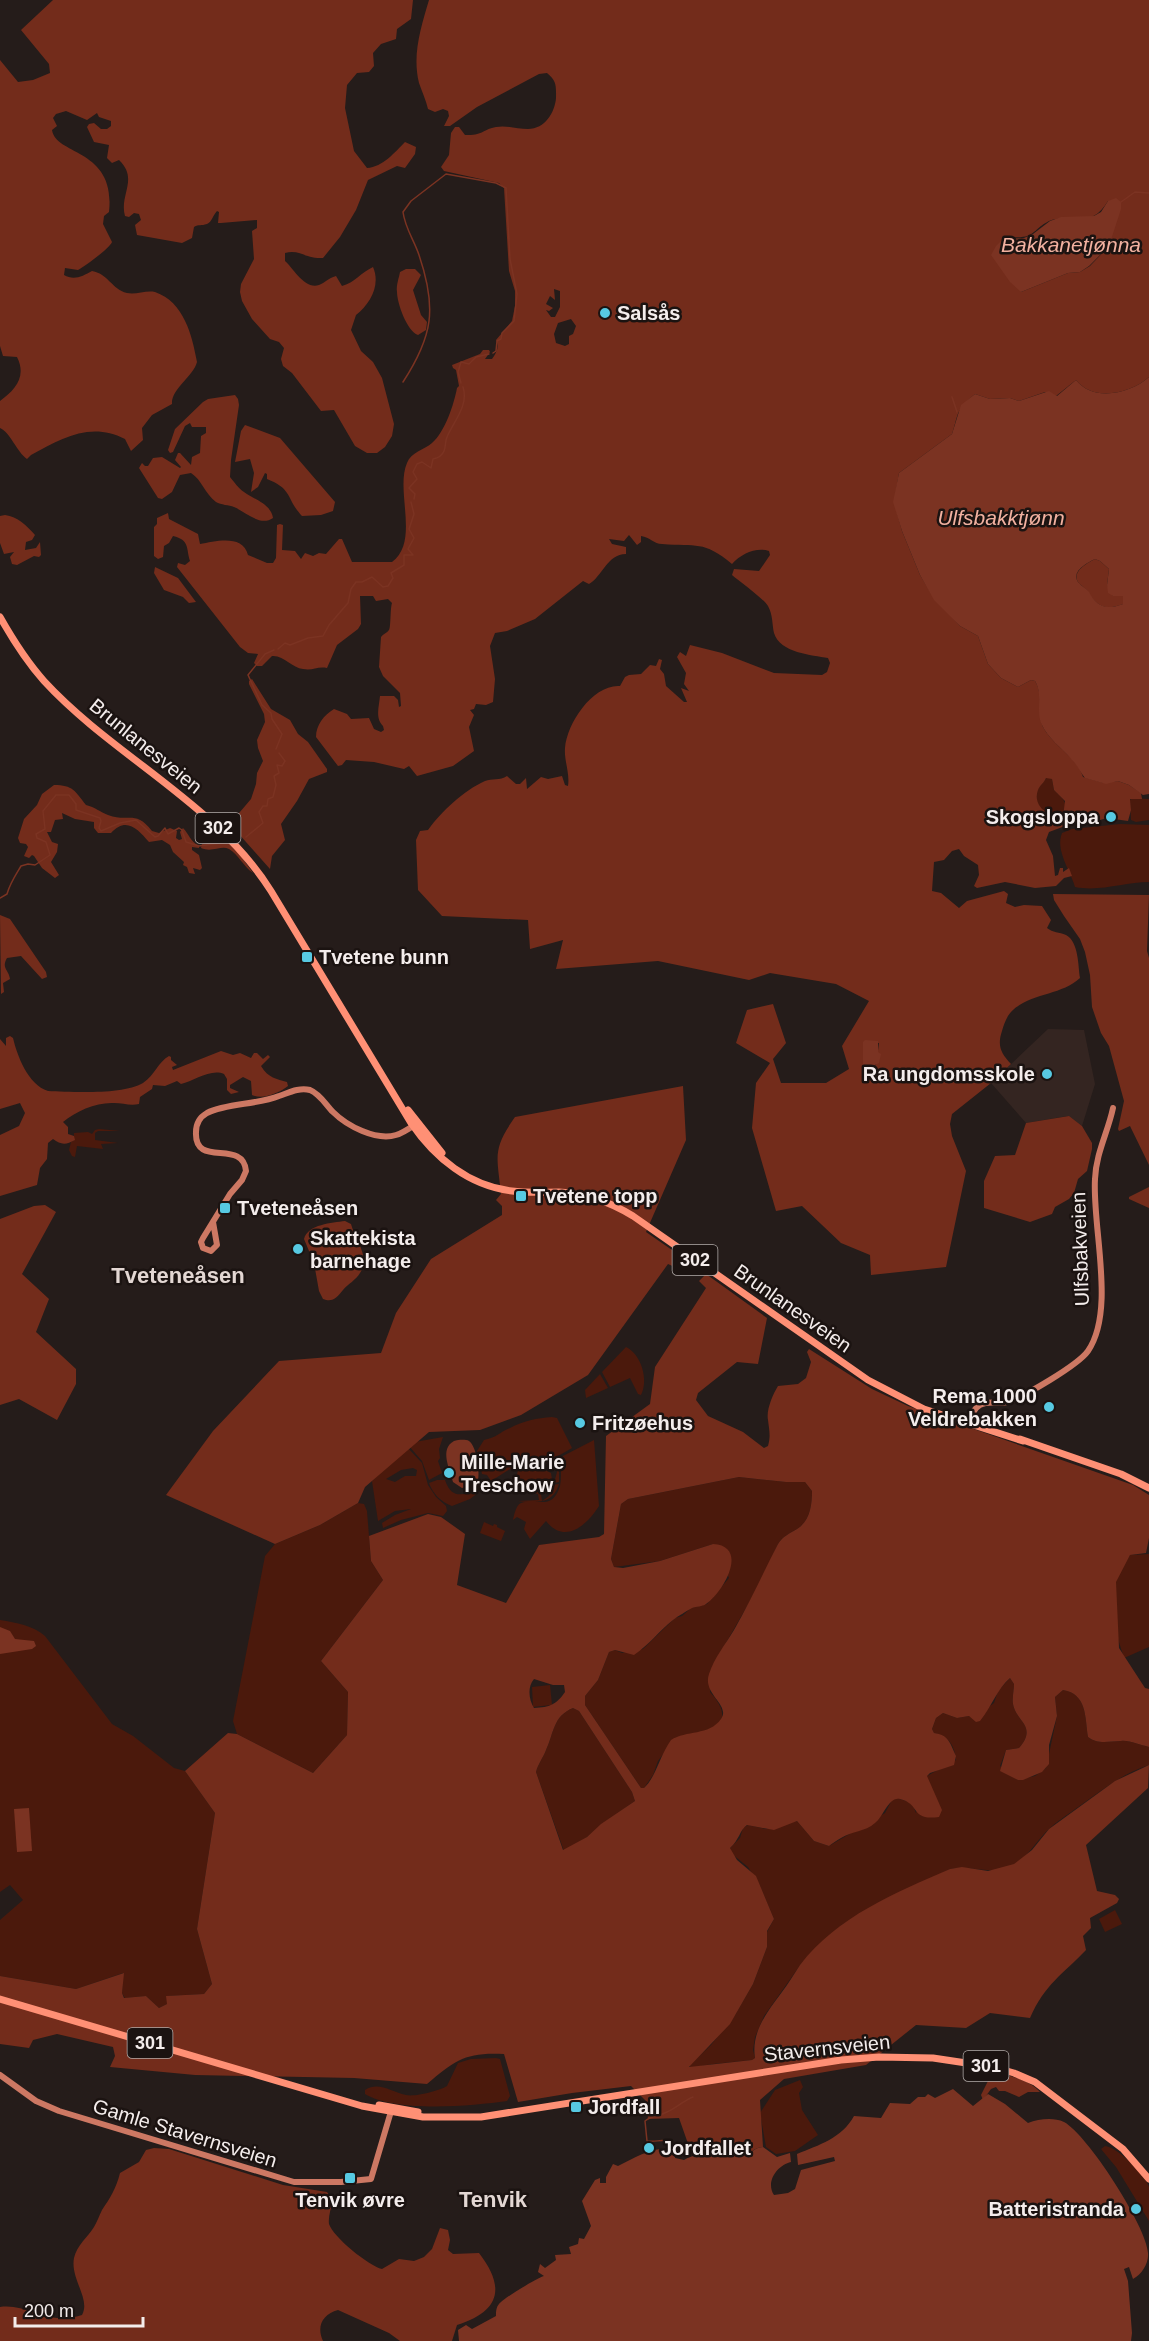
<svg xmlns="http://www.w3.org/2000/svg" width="1149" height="2341" viewBox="0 0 1149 2341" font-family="Arial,sans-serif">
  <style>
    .built { fill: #342521 }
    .green { fill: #4b190c; fill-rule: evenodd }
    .forest { fill: #732c1b; fill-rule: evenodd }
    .water { fill: #7b3322; fill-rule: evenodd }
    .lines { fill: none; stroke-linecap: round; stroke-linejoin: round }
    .stream { stroke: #7b3322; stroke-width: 1.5 }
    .secondary { stroke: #cd7863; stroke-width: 6 }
    .primary { stroke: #ff9075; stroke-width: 7 }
    .poi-dot { fill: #57c9e2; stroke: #1b1311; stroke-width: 2 }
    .labels { text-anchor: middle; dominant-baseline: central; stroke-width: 5; stroke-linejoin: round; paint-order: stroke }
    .shield { fill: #1b1311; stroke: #b3acaa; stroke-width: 1.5 }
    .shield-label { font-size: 18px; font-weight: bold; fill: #f4edec }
    .poi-label { font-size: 20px; font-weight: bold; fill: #f4edec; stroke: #1b1311; text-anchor: start }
    .street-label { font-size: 20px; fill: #f4edec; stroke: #1b1311 }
    .water-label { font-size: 21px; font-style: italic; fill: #f2b1a0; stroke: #1b1311 }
    .quarter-label { font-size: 22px; font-weight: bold; fill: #e3d7d3; stroke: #1b1311 }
  </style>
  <rect width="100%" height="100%" fill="#251c1a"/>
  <path class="built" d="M1048,1029L1084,1030L1095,1084L1082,1126L1068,1116L1026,1123L991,1083Z"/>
  <g class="green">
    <path d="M1047,777L1052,779L1054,790C1063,799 1069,802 1063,817C1049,818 1031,806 1038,789C1040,785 1045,781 1047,777Z"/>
    <path d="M1132,798L1149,799V820L1136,822L1131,820L1130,800Z"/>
    <path d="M1120,824L1149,825V882C1125,882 1100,892 1075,887C1070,870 1055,850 1062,833L1072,829Z"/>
    <path d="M99,1129L120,1131H98L95,1133V1140L118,1143L101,1144L103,1149L77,1146L75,1157L72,1156L69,1150L71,1142L74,1140V1133L88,1132L92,1134L95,1130Z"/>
    <path d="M626,1347C641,1354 649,1380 641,1395L638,1394L630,1378L610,1387L602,1372Z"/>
    <path d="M600,1374L608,1388L586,1398L585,1390Z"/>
    <path d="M552,1417L557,1418L572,1448L551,1460L534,1459L521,1462L491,1481L487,1475L482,1474L477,1451L484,1440C498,1437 498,1433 510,1428C523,1421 537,1418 552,1417Z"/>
    <path d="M443,1437L439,1449L440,1458L438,1461L442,1473L429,1480L422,1461L409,1446V1443Z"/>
    <path d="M594,1440L599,1506C587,1525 565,1545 546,1521L530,1539L524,1529L526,1522L517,1517L513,1520C514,1515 516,1505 521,1503C537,1497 552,1512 560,1486C562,1476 560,1466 561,1457Z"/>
    <path d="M406,1446L422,1463L428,1485L436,1497L446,1506L447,1511L443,1516L428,1513L401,1520L383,1528L382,1523L395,1515L411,1509L395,1511L378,1521L372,1481ZM413,1468L417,1470L416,1476H405L395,1482L386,1479L401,1470Z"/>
    <path d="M559,1458V1482L554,1483L557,1472L555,1467L546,1464L543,1469L551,1473L552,1480L546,1486L535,1483L545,1487L548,1491L545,1494H541L542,1501L549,1496L552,1485L559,1484C553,1504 537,1503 518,1501L539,1500L538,1494L519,1489L516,1477L520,1465C533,1458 546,1463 559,1458Z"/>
    <path d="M739,1477L786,1482H805L812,1491C812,1505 810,1521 797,1529C789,1534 783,1536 778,1544L757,1589L712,1667L710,1692C742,1728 704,1731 675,1738L658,1761L653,1775L644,1788H641L585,1705V1696L598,1680L609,1652L615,1650L622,1653L643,1649L675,1618L682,1616L691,1608L707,1604L729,1578L713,1544L660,1561L614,1567L611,1559L621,1504L628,1499Z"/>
    <path d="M437,1480H445C452,1501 463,1493 479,1492L470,1499L452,1506C441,1502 433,1494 429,1483Z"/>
    <path d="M358,1503L364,1504L367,1511L371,1561L383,1580L321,1661L348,1692L347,1735L313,1773L237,1734L233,1721L265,1556L275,1544L320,1525Z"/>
    <path d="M484,1522L493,1526L494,1524L497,1525V1527L505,1531L501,1541L480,1533Z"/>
    <path d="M1149,1554V1647L1124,1658L1117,1636L1113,1582L1130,1555Z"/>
    <path d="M0,1620C17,1623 32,1625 45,1636L112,1724L133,1736L174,1768L185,1771L215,1813L197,1929L212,1984L204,1994L167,1996V2004L159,2008L146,1996L125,1998L122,1993L123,1973L76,1989L0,1976V1920L23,1900L10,1885L0,1892Z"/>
    <path d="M1010,1678L1014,1684C1014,1690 1012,1698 1013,1704C1016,1722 1038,1726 1019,1748L1006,1750L1000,1766L1018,1780L1035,1776L1046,1768L1057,1716L1055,1697L1063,1690C1087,1694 1085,1717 1088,1737C1098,1745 1110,1741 1121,1741C1129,1740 1140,1745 1149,1747V1765C1121,1774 1098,1793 1074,1810C1066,1816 1056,1822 1049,1829C1035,1842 1027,1860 1009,1867C989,1875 970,1865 950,1869L843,1924L819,1945L801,1964L764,2016L755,2037L753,2050L755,2058L752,2060L713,2064L690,2068V2065L711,2045L735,2015L753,1984L767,1947V1932L774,1919L760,1886L748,1867L732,1854L730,1848L740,1838L743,1828L748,1825L766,1829L797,1821L814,1841L829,1846L885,1813L892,1800L897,1798L912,1803L916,1813L927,1776L956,1760C955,1746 948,1735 934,1733L932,1729L936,1718L943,1713L957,1718L969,1716L973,1718L994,1703L998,1691Z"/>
    <path d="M550,1685L552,1705L533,1707L532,1687Z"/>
    <path d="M573,1708L579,1711L632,1792L635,1801L602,1824L587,1837L564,1851L536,1772C538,1764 543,1758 546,1750C554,1733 553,1716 573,1708Z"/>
    <path d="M1115,1910L1122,1924L1105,1932L1099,1919Z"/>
    <path d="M496,2058L500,2059L510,2096L507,2101C471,2106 397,2113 365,2094V2090C379,2081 391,2092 406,2095C415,2097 439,2091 447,2086L458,2063L471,2059Z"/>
    <path d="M800,2080L803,2087L799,2093L802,2110L818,2135L795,2151L776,2154L766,2147L760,2113L775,2090Z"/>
    <path d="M1105,2146C1117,2147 1145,2174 1149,2187C1149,2197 1149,2211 1149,2221L1116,2167L1101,2149Z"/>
  </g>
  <g class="forest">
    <path d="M53,0H413L411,19L397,29L396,39L381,44L373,53L374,66L369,72L357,73L347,85L345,108L354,151L367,168C383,167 395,152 405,142L416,147L415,154L405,168L397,166L368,180L356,210L340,237L323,258C305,259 300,249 285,253V261C293,268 305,290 319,285C325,283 328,278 336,276L342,286C356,282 360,273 373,267C381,285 370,304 356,315L351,330L361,351L373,362L382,378L394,424L392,436L385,447L377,453H367L355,446L334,410L321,411L292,373L283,366L281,359L284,348L279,342L270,339L252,319L242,301L240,292L241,284L254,259L252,231L257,228V220L221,223H218L219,212L217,211C213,215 212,222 207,224C201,226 199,224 194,227L192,238L182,243L137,235L135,225L141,220L139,214L134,213L129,217L125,216C119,195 139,179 119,160L112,163L107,158L109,145L94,142L87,127L89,124L94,123L101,129H107L111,126V121L99,117L97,113L87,120L66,111L56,114L53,118L57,126L52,130C56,156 116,148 109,212L104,216L103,224L112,242C110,248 85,266 78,270L65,268L64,275C74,281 83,276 92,271C109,274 111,289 127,293C136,295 146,290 155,292C184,302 192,335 197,362C193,377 171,389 172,404L152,415L142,428L143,440L131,451L125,439C90,421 61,439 31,455L27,459C17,452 10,432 0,428V401C15,390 27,377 17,357L3,356L0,346V60L18,82L33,80L50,73L49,64L21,30Z"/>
    <path d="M429,0H1149V377C1130,394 1093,402 1076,380L1056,396L1045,392L1019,401L1010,398L990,399L975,394C956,410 959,411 952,434L899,473L894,502L902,531L920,575L932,595L960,626L978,636L988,664L1001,678L1018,687L1031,680L1035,681C1044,695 1036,712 1043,727C1053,746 1077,757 1083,777L1104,783L1118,781L1129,785L1141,793L1142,799H1130L1131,810L1128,821L1107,818L1093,822L1084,819L1049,832L1046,840L1053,856L1055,876L1058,875L1060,868H1063V872L1069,868L1072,876L1064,878L1056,886L1035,888L1005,882L977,888L974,886L979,875L978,865L964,856L959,849L952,851L944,860L934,862L932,891L941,893L959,908L967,901L1004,891L1008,894L1006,903L1015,907L1024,905L1042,906L1051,920L1047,928C1053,933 1059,932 1066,935C1079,942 1078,966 1080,978C1062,995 1032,993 1013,1010C1007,1015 1004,1024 1002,1031C997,1046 1001,1053 1011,1064L991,1083L952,1114L950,1124L952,1136L966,1171L946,1267L871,1275L870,1255L841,1243L802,1206L776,1211L752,1128L756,1083L770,1063L736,1043L747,1010L773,1004L786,1043L773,1059L781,1083H826L849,1069L842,1046L869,1001L836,984L770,973L749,980L658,961L556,969L563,940L530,949L528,920L442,916L418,890L416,840L420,831L428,830C442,811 463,791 485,781C492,778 500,781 507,776L516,784H520L526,778L527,789L541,777L548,779L562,776L565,785L568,786C570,773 564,761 565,748C567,723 593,684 620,686L625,677L629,675L641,674L650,665L656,666L659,659L662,660L660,669L664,674L666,686L684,702H687L681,688L689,691L684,684L686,673L677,657L680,652L686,656L690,645L722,653L774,673L822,675L827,672L830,663L828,658C812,655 780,653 774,633C772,624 773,615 768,606C763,598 740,582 732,575L734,569L759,571L770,555L769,551C756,547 741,554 732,564C703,540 697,547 662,544C654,544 650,537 641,536V542L637,545L629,535L624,541L609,539L612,544L626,547V554C607,554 602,577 589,584L583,581L535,619L507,631L495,633L490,646L495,679L493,702L486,705L476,704L474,709L470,710L474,715L469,727L474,751L453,766L417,776L409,766L404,769L374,762L346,760L342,765L338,766L316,737C316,725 324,715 334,709L347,714L351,719L369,718L374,729L381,732L384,730L383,726C375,718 379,707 380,696H394L398,700L399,707L401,706L400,693L383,676L379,667L381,637C383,634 387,633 389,630C391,627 390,609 392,603L388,599L376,601L373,596H360L361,624L358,629L337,645L327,668C317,666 313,671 303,669C292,668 284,655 272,656L262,666H257L254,663L258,654L248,653L240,647L177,567L178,563L185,565L190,561C186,548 190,540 173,536L169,543L164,546L163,557L158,559L154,556V527L157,524V518L168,513L169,519L198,534L200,544C216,541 243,534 248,555L267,563H273L276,558L277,525L280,524L283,525L282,550L295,551L301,559L305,553L313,556L319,553L326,554L339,539H342L352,562H392C420,541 395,491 407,463C411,452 424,450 432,443C445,432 454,404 457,388L459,386L456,370L453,368L452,365L480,354L483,350H489L490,352L485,359H492C496,353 500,347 496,340L512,321L515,306V291L509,271L504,188L499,183L444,171L441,167L449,155L451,133L455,127H459L465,135C483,136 483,129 496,127C507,125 517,129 528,129C545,129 555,112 556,98C556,86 557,81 547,73L539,74L477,107L450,126H444L449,116L448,111L443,109L435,112L428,109C426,100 422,92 419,83C412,55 421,27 429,0ZM1108,201L1109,246L1090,266L1080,272L1068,273L1021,292L1012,237C1035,239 1033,229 1049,221C1072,211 1090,231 1108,201ZM554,289L560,291V307L555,317H551L546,310L549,311L553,308L546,304L550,296L555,300ZM571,319L576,326L573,334L569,336V344L565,346L556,343L554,334L558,323ZM1046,778L1052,779L1054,790L1065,801L1063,817C1049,818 1032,806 1038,790C1040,785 1044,783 1046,778ZM879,1043L876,1065L870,1069L863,1066L864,1045Z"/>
    <path d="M406,269H415L421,275L413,290L421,315L427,322L426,330L418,335C407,331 397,303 397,292C396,285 399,278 400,272Z"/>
    <path d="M235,395L238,399L239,405L231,460L230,477C235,483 238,488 244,492C255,500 271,504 273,518C260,527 246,512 234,507C229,505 221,505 216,502C205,494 202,480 191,473L180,475L172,492L162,499L158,498L139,468L142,463L145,466H148L153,458L162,457L180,468L181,467L175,460L178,453H180L191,465L192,457L200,453L201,436L206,433V427H192L190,423L185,426L173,452L170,453L168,450L175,429L203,402L208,399Z"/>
    <path d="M245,425L280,438L335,502L333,511L321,515L302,516C286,499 293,489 267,479V474L265,473L258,487L251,492L254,473L250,459L235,462L241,431Z"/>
    <path d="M5,515C18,517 26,525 35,535L32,540L26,542L25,550L36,548L40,542L41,555L39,557L34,556L17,565L12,564L10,557L14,552L4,554L0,543V516Z"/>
    <path d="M1095,559L1100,561L1109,569L1107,585L1113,596H1123V604C1105,611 1097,606 1088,592C1086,588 1081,586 1078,582C1072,571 1087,563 1095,559Z"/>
    <path d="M155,567L178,578L196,602L189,603L183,597L164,590L154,573Z"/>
    <path d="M252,679L271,709L290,720L298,734L308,742L327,769V772L309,779L297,801L281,824L285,840L272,856L270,869L238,833L234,823V819L251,799L256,784L257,773L263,761L258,748L257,740L265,722L264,714L249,684V681Z"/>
    <path d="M54,785C73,785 75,791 86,805C95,807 100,812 108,815C129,823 135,809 152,831L159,833L170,828L177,831L176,838L179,840L182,839L180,832L183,828C189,834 190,841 199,846V848L192,847V850L199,855L202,868L200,870L193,868L195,874L189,873L187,867L183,865L184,862L173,852L170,845L162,840L149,842C138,829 126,816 111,833H98L94,828V822L75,819L62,813L63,819L55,820L51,832H47L52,842L58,844L57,852L51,862L59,875L55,878L42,868L34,856L32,855L29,858L24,856L28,847L26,844L20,843L18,838L24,819L37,805L42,794Z"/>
    <path d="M221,837L236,849L253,873C244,867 238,854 229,849C221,845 212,853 201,848L202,844L213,842L216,838Z"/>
    <path d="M1053,894L1149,895L1147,951L1149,958V1165L1130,1126L1119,1131L1118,1129L1124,1101L1109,1046L1101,1033L1092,1007L1090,975L1085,952L1080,939L1064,916L1054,900Z"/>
    <path d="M0,915L10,919L46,972L47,977L42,979L21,956L7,958C1,968 9,970 10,979L3,983L4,992L1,994Z"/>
    <path d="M10,1036L13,1038C17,1055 28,1085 48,1091C72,1092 123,1095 143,1083C155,1075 158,1062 169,1056L171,1057V1060L177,1065L172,1067L173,1070L221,1051L233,1055L240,1053L251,1058L254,1053H257L263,1059L268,1055L270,1057L261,1066C268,1078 277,1079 287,1082L288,1086C279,1093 263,1100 252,1095L251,1081L243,1077L230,1085V1088L239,1092L231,1094L227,1090V1079L224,1074C211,1068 194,1081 181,1084L177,1081L165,1086L153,1085L152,1089L140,1097L139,1104C130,1106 123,1103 114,1103C97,1102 76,1111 63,1122L68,1127V1134L74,1136L75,1140C66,1145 61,1145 53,1139L48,1143L47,1159L40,1168L37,1185L0,1196V1135L19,1126L25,1113L20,1103L0,1109V1039L6,1046V1038Z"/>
    <path d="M683,1086L686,1140L646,1232L685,1259V1263L679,1269L668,1264L588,1375L521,1415L480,1430L429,1432L365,1487L358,1503L320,1525L275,1544L166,1495L213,1431L279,1361L381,1353L396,1313L431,1259L502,1215V1206L496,1200L501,1194C497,1155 492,1150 515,1117Z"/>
    <path d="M1069,1116L1082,1126L1092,1143V1149L1087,1171L1078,1179L1074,1193L1069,1199L1055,1207L1052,1214L1030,1222L984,1208V1181L995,1156L1015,1155L1026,1123Z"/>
    <path d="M1149,1187V1208L1129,1199V1197Z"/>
    <path d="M45,1205L56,1212L22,1274L49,1299L36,1332L76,1369V1384L57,1420L19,1399L0,1405V1219L34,1206Z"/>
    <path d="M345,1221L351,1224C355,1240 371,1257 360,1273C356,1280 348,1284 343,1290C337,1297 333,1303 323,1299L319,1291L314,1263L304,1239C308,1224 332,1223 345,1221Z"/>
    <path d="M706,1274L767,1318L758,1364L737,1362L698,1393L696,1400L708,1416L743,1432L764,1448L768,1446C771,1436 769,1429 768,1420C766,1410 773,1394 778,1386L798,1384L806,1378L811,1362L807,1352L809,1349L872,1389L908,1406L1133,1485L1149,1495V1538L1146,1553L1130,1555L1116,1582L1119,1648L1145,1688L1149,1689V1747C1140,1745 1129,1740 1121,1741C1110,1741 1098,1745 1088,1737C1085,1717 1087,1694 1063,1690L1055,1697L1057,1716L1049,1745V1764L1042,1772L1023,1780H1018L1000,1771L1006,1750L1019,1748C1038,1726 1016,1722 1013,1704C1012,1698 1014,1690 1014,1684L1010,1678C997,1689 991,1708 980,1721L976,1722L969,1716L957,1718L943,1713L936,1718L932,1729L934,1733C949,1735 950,1743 956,1756L954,1765L930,1773L927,1776L942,1810L939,1817C910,1821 921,1804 900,1799C889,1796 883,1817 875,1823C865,1832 852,1831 841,1838C837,1840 833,1843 829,1846L814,1841L797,1821L774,1830L747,1825C739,1831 740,1839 730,1848L737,1860L756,1876L774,1919L767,1931V1947L753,1984L730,2024L689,2067L752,2060L755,2058C751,2032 767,2012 782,1992C788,1984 794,1974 800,1965C838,1916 895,1893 950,1869L962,1867L988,1871L1014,1864L1032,1850L1049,1829L1115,1781L1149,1765L1148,1788L1086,1845L1097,1891L1115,1895L1119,1899L1117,1903L1090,1918L1091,1928L1083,1936L1086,1950C1062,1975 1045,1984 1030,2018L990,2013L966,2028L916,2025L866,2065L784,2079L760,2100L763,2147C753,2148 753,2152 746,2155C733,2160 706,2156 692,2155L679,2118L648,2119L646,2101L631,2086L572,2093L518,2102L504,2054C466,2052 455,2060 427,2084L354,2078L195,2075L110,2067L115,2056L113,2047L57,2034L33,2040L29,2048L0,2044V1976L76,1989L124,1973L122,1993L124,1998L146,1996L159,2008L167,2004L166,1996L204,1994L212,1984L197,1929L215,1813L185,1771L228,1733L237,1734L313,1773L347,1735L348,1692L321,1661L383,1580L371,1561L369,1536L428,1514L441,1517L465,1534L457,1585L506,1603L539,1545L599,1537L604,1534L606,1436L650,1404L655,1367L706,1288L699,1281ZM739,1477L786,1482H805L812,1491C812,1505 810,1521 797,1529C789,1534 783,1536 778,1544C763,1573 750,1602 734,1630C725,1645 714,1658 709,1674C702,1694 731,1705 721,1719C709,1736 686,1730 671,1740C660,1755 656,1777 644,1788H641L585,1705V1696L598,1680L609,1652L615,1650L634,1655C649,1645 659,1631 673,1620C678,1616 687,1611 692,1608C697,1606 702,1607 706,1604C723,1593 750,1546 713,1544L660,1561L623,1568L614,1567L611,1559L621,1504L628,1499ZM534,1679L553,1685H564L565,1692C556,1705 550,1707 534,1708C529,1700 527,1687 534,1679ZM573,1708L579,1711L632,1792L635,1801L601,1824L587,1837L563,1850L536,1772C538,1764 543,1758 546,1750C554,1733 553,1716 573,1708Z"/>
    <path d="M992,2073C1007,2074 1030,2080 1040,2092H1028L1019,2097L1005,2091H999L996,2087L991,2089L983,2100L981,2095Z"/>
    <path d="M154,2148L169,2149L283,2185L327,2192L333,2201C331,2208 328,2217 329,2224C333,2237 369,2266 382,2269L399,2259L414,2261L424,2257L432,2249L440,2228L448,2230L450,2240L448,2250L453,2254L479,2253C506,2288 500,2311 457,2325L452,2341H400L389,2333L338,2310C323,2314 316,2326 323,2341H0V2307C28,2303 47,2327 82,2315C91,2299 70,2279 74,2258C77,2245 87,2238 94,2227C97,2222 99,2216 102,2210C110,2198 116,2189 120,2173L139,2162L146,2150Z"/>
  </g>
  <g class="water">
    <path d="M1116,198L1121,202V209L1109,246L1089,266L1080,272L1068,273L1021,292L1010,282L991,255L996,246L1003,239L1024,238L1033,234L1050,221L1061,217L1094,216L1101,212L1108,201Z"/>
    <path d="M1149,377V794L1143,795L1129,785L1118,781L1106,784L1085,778C1080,772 1078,766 1072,760C1061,747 1048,739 1041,723C1036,709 1043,694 1035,681L1031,680L1018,687L1001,678L988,664L978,636L960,626L934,600L920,575L902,531L893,502L899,473L952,434L961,405L975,394L990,399L1010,398L1019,401L1049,391L1057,396L1076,380C1093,402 1130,394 1149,377ZM1095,559L1100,561L1109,569L1107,585L1108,593L1113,596H1123V604C1105,611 1096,605 1089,592C1086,588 1081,586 1078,582C1071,571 1087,563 1095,559Z"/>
    <path d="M865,1040L878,1041V1052L881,1054L879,1063L867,1069L863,1066V1042Z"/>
    <path d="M454,1441C458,1440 465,1439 469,1441C477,1446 481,1476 477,1484L462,1488L453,1482C450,1469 439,1449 454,1441Z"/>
    <path d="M0,1627L10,1631L15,1639L34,1641L36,1646L32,1649L0,1654Z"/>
    <path d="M29,1808L32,1851L17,1852L14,1809Z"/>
    <path d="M953,2089L973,2106L988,2094L1005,2104L1028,2123C1039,2119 1053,2117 1064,2122C1087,2134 1147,2227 1148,2253C1149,2263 1142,2274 1133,2279L1129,2267L1124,2269L1128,2281L1132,2333L1131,2341H459L458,2330L466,2325L472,2329L496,2316C496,2311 496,2306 501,2302C506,2297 537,2278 544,2276L538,2272L540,2264L545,2268L556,2260L555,2255L571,2254L569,2247L578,2244L579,2238L584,2239L591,2226L582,2201L595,2180L600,2178V2183H606V2177L613,2164L618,2166C636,2157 653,2146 675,2149V2158L684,2160C702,2148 727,2162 746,2155C754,2152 753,2148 763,2147L777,2157L790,2153L791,2162C778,2165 765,2181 774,2195L788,2193L795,2189L801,2170L835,2161L834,2157L798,2165L797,2154C819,2145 842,2138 854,2116L881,2118L890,2103L910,2104L918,2097H925L928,2094L935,2098Z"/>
  </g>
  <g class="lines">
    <g class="stream">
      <path d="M1121,202L1135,192L1149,193"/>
      <path d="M403,382C433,336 437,308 419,255C414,240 405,228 403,212L411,201L446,174L496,183L506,188L510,259L517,294L514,321L502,333L501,339L497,341L496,351L493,353"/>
      <path d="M461,383L458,372L461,362L469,364L476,357L489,354"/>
      <path d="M952,397L957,412"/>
      <path d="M414,499L415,494L409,488L417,479L413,472L417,464L422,462L431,468L433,459C438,458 442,456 444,451C446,447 445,441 447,437C454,421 469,405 463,387"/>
      <path d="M278,649L285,643L290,645L308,638L323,636L329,625L348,603L351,589L356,582H362L372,577L383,587L388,586L393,578L391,573L404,565V555H413L408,549L414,538L409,529L414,514L411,502"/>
      <path d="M274,650L265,654L248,675L262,705L271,713L272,719L282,734L276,749"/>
      <path d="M246,837L263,823L259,812L263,806H267L268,799L273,797L276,785L274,776L279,773L277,765L282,766L285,761L279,753"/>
      <path d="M0,898L7,894C10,883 15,876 21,866L28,864L35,865L50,855L46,842L37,838L36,834L45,829L43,811L56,795H69L76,804V810L100,818L101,821L99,828L101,831L120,823L136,820L155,837L158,836L165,828L168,834L179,828L182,830L186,842L199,846L220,843"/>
      <path d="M675,2149C665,2135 660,2143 647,2141L645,2121C652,2115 660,2116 667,2112C676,2108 683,2101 693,2097"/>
    </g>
    <g class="secondary">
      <path d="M213,1222L217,1245L211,1251L203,1248L201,1242L203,1238L230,1194L242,1180L246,1171C243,1138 194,1169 196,1132C196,1124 200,1117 207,1113C227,1103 257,1105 279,1096C288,1093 299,1087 310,1090C320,1094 326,1105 333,1112C347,1126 376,1141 396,1135C403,1133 410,1128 416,1124"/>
      <path d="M969,1424C971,1416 973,1409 980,1405C988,1400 998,1404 1007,1402C1024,1397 1078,1365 1088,1351C1116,1310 1092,1227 1095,1179C1096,1153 1108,1132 1113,1108"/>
      <path d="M0,2075L36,2101L59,2111L294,2182H341L371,2179L392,2108"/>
    </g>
    <g class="primary">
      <path d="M0,617C13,640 27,662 44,681C114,757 215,802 271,891L411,1123C435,1158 469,1186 512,1191C527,1193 543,1192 559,1192C586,1193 610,1202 633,1216L868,1380L924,1409L1023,1441"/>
      <path d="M408,1110L442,1153"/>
      <path d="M1020,1439L1121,1474L1149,1488"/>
      <path d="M0,1999L362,2106L423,2117H481L841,2060L879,2057L933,2058L993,2067L1014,2073L1035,2082L1123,2149L1149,2179"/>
      <path d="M379,2105L418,2112"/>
    </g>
  </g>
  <g class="poi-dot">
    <circle cx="605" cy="313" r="6"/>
    <circle cx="1111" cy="817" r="6"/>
    <rect x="301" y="951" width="12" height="12" rx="3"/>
    <circle cx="1047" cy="1074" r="6"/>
    <rect x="515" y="1190" width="12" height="12" rx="3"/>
    <rect x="219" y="1202" width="12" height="12" rx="3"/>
    <circle cx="298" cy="1249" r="6"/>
    <circle cx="1049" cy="1407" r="6"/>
    <circle cx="580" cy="1423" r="6"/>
    <circle cx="449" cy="1473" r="6"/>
    <rect x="570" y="2101" width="12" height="12" rx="3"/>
    <circle cx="649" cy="2148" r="6"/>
    <rect x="344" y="2172" width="12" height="12" rx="3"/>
    <circle cx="1136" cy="2209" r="6"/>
  </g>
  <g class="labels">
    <g class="shield">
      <rect x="195.5" y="813" width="45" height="30" rx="4.5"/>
      <rect x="672.5" y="1245" width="45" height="30" rx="4.5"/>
      <rect x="127.5" y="2028" width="45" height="30" rx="4.5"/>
      <rect x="963.5" y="2051" width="45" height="30" rx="4.5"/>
    </g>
    <g class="shield-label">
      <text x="218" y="828">302</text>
      <text x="695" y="1260">302</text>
      <text x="150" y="2043">301</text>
      <text x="986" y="2066">301</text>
    </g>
    <g class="poi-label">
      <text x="617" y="313">Salsås</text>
      <text x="1099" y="817" text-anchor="end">Skogsloppa</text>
      <text x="319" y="957">Tvetene bunn</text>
      <text x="1035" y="1074" text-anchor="end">Ra ungdomsskole</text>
      <text x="533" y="1196">Tvetene topp</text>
      <text x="237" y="1208">Tveteneåsen</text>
      <text x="310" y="1238">Skattekista<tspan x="310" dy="23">barnehage</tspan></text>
      <text x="1037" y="1396" text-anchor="end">Rema 1000<tspan x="1037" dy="23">Veldrebakken</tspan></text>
      <text x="592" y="1423">Fritzøehus</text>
      <text x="461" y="1462">Mille-Marie<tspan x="461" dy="23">Treschow</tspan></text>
      <text x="588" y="2107">Jordfall</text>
      <text x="661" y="2148">Jordfallet</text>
      <text x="350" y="2200" text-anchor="middle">Tenvik øvre</text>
      <text x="1124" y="2209" text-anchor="end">Batteristranda</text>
    </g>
    <g class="street-label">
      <text transform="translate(146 746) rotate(39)">Brunlanesveien</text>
      <text transform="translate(1080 1249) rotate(-92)">Ulfsbakveien</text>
      <text transform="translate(793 1308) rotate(35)">Brunlanesveien</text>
      <text transform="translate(827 2048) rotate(-6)">Stavernsveien</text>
      <text transform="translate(185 2133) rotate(17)">Gamle Stavernsveien</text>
    </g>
    <g class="water-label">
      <text x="1071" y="244">Bakkanetjønna</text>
      <text x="1001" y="517">Ulfsbakktjønn</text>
    </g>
    <g class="quarter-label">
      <text x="178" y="1275">Tveteneåsen</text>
      <text x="493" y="2199">Tenvik</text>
    </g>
  </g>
  <path d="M15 2317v9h128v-9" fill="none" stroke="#f4edec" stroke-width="3"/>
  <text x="24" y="2317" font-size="18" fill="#f4edec" stroke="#1b1311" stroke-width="4.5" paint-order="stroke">200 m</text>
</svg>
